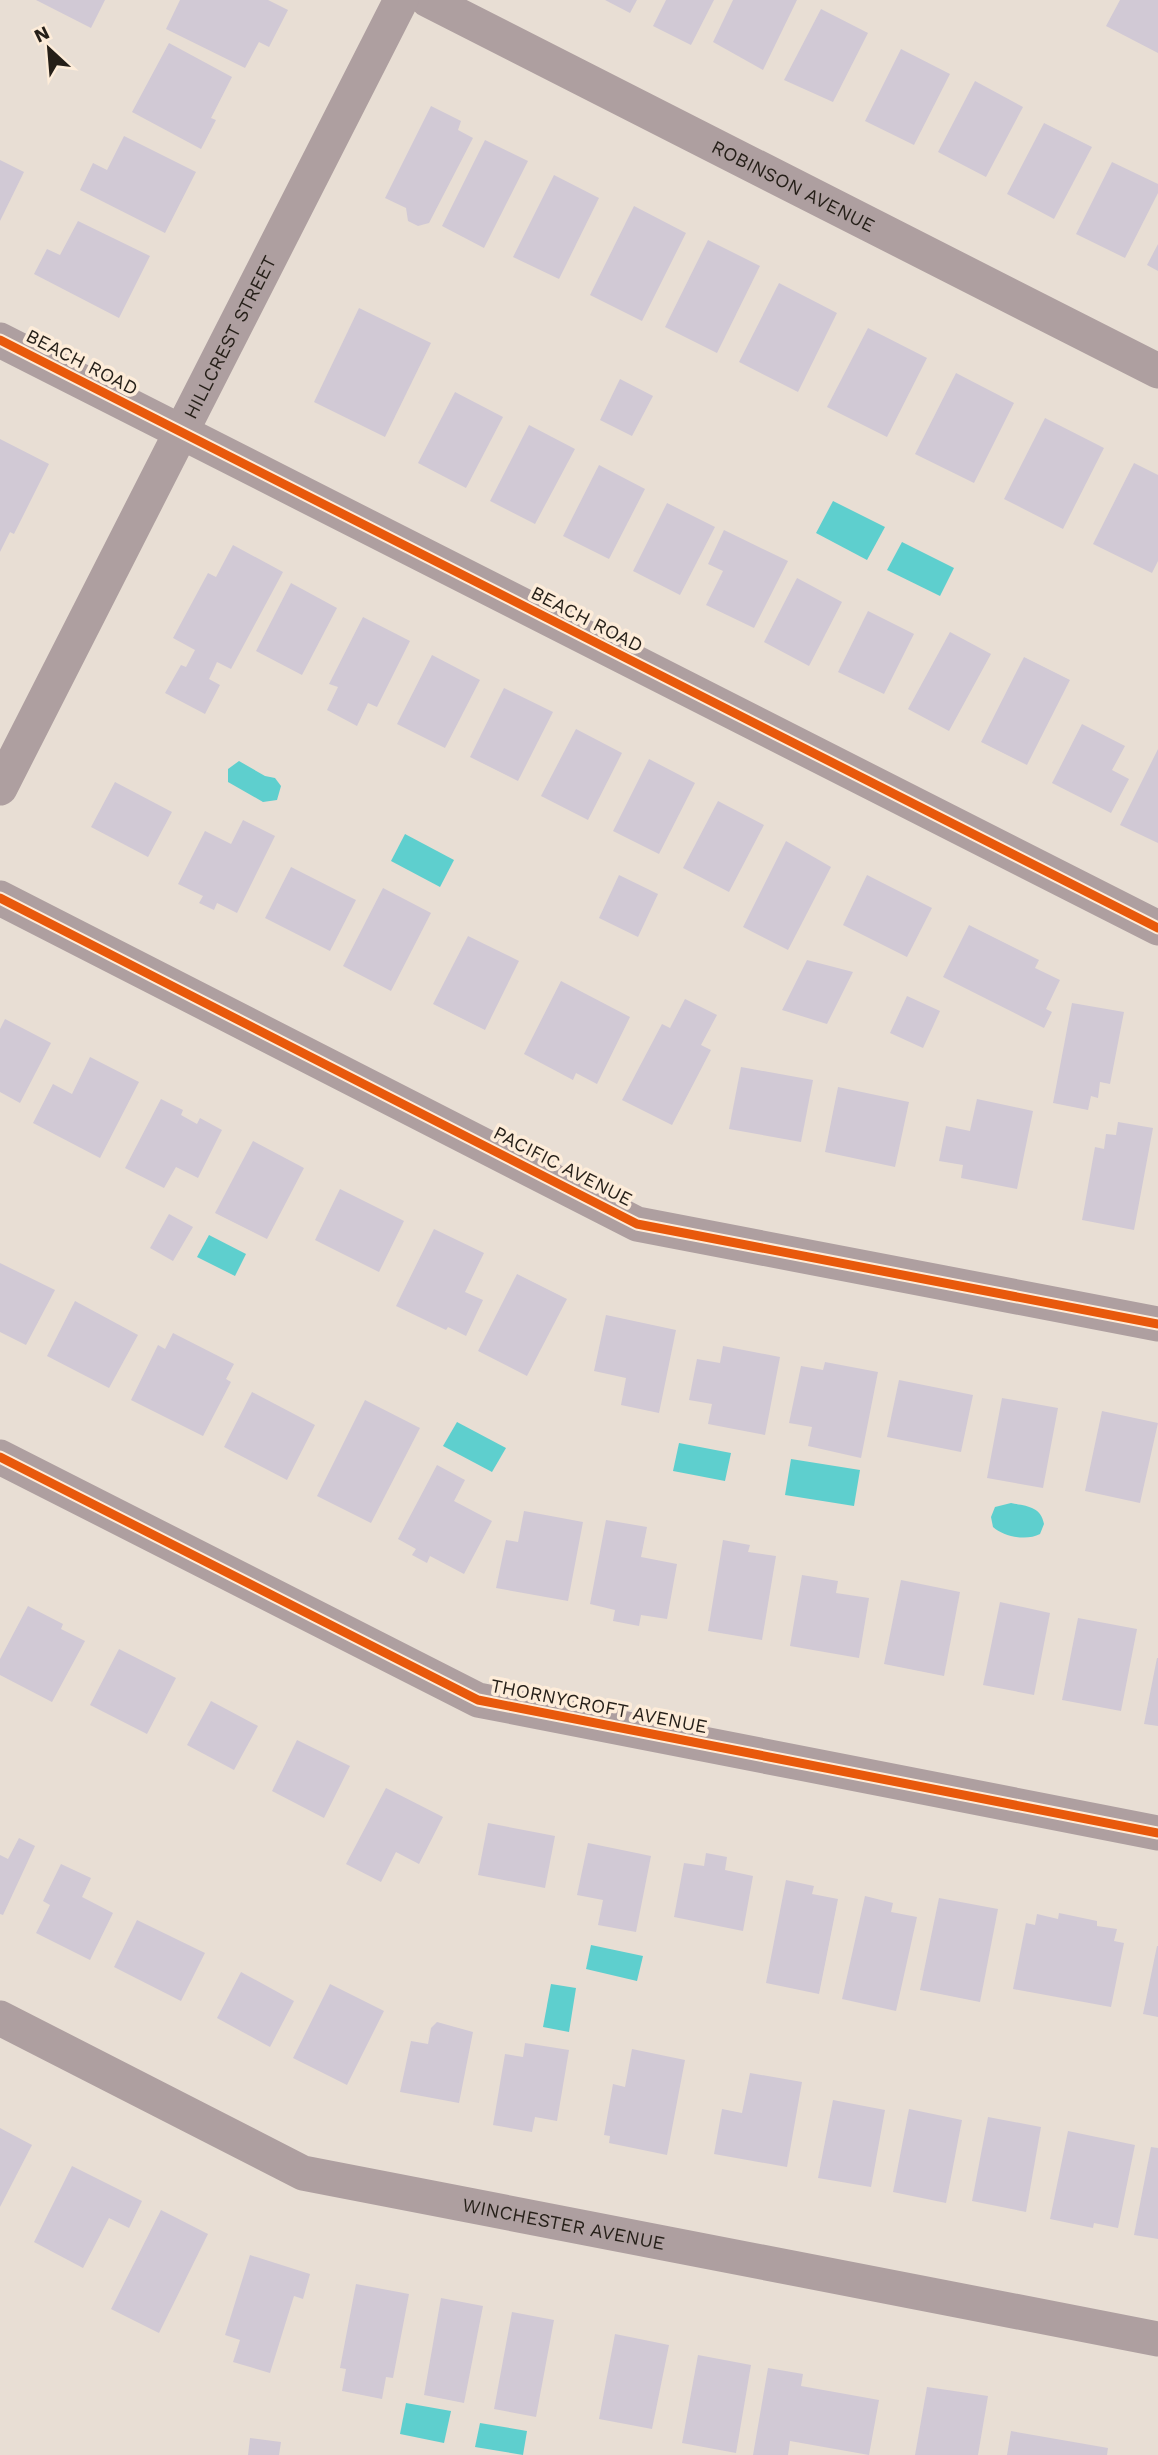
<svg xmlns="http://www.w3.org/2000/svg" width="1158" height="2455" viewBox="0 0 1158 2455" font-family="'Work Sans',sans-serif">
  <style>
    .water { fill: #5ecfce }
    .building { fill: #d1c9d5 }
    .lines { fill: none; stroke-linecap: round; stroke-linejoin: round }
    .street { stroke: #ae9fa0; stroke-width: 35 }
    .cycleway-casing { stroke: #fdecd9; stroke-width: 13 }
    .cycleway { stroke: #e8590c; stroke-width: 9 }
    .labels { text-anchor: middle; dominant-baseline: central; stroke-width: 7; stroke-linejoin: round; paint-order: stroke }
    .street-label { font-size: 19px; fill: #251f18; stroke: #fdecd9 }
  </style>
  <rect width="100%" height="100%" fill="#e8ded4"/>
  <g class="water">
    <path d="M833,501L885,527L867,560L816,533Z"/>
    <path d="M902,542L954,568L940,596L887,570Z"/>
    <path d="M239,761L265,776L275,778L281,786L277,800L263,802L228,782V769Z"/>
    <path d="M405,834L454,860L440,887L391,861Z"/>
    <path d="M209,1235L246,1254L235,1276L197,1257Z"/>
    <path d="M457,1422L506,1448L492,1472L443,1446Z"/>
    <path d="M679,1443L731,1453L725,1481L673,1471Z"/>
    <path d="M791,1459L860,1470L854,1506L785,1495Z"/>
    <path d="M1011,1503C1026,1506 1041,1506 1044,1524L1040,1534C1027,1541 1004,1537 993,1527L991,1517L995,1507Z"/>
    <path d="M591,1945L643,1956L637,1981L586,1969Z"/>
    <path d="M551,1984L576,1988L569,2032L543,2027Z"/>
    <path d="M406,2403L451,2411L444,2443L400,2434Z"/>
    <path d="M480,2423L527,2431L523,2455L475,2447Z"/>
  </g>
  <g class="building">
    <path d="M36,0H105L91,28Z"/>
    <path d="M180,0H268L288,10L269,47L259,42L245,68L166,29Z"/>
    <path d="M605,0H637L630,13Z"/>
    <path d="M666,0H714L691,45L653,26Z"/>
    <path d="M733,0H797L763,70L713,42Z"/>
    <path d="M1120,0H1158V53L1106,26Z"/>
    <path d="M821,9L868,33L833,102L784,80Z"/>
    <path d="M169,43L232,77L211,118L216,120L201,149L132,112Z"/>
    <path d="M901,49L950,74L914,145L865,121Z"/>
    <path d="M975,81L1023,107L986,177L938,152Z"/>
    <path d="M431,106L461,121L458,130L473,138L429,223L418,226L408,221L406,208L385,198Z"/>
    <path d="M1044,123L1092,147L1054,219L1007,194Z"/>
    <path d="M124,136L196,172L165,233L80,190L93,163L107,170Z"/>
    <path d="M485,140L528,161L484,248L442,226Z"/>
    <path d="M0,160L24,172L0,221Z"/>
    <path d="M1112,162L1158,184V193L1125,258L1076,234Z"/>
    <path d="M554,175L599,198L559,279L513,257Z"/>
    <path d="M634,206L686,233L642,321L590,295Z"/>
    <path d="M78,221L150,256L119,318L34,274L47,249L60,255Z"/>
    <path d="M708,240L760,266L717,353L665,327Z"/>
    <path d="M1158,244V271L1147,265Z"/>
    <path d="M779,283L837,313L798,392L739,362Z"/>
    <path d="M359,308L431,343L385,437L314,402Z"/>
    <path d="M868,328L927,358L887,437L827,407Z"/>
    <path d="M956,373L1014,403L974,483L915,454Z"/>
    <path d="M620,379L653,396L632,436L600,420Z"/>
    <path d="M455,392L503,417L466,488L418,463Z"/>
    <path d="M1045,418L1104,448L1063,529L1004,499Z"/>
    <path d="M529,425L575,449L535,524L490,501Z"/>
    <path d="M0,439L49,464L14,534L10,532L0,552Z"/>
    <path d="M1134,463L1158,475V561L1152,573L1093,544Z"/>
    <path d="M599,465L645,489L609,559L563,536Z"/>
    <path d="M667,503L715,527L680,595L633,571Z"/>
    <path d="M724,530L788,561L754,628L706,605L723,571L708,564Z"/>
    <path d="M233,545L283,572L231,669L217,662L209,679L220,685L205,714L165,693L181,665L186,667L195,650L173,638L208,573L216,577Z"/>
    <path d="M797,578L842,602L809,666L764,642Z"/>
    <path d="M291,583L337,608L302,675L256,651Z"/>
    <path d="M868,611L914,634L884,694L838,672Z"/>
    <path d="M363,617L410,641L377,707L368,703L357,726L327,710L338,687L329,684Z"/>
    <path d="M950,632L991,654L949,731L908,709Z"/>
    <path d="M432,655L480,680L445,748L397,724Z"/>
    <path d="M1024,657L1070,680L1027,765L981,742Z"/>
    <path d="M504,688L553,712L518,781L470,757Z"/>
    <path d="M1082,724L1125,746L1112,770L1129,779L1111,813L1052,783Z"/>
    <path d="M576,729L622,753L588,820L541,796Z"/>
    <path d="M1158,749V843L1120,825Z"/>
    <path d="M649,759L695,783L659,854L613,831Z"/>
    <path d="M115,782L172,812L148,857L91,827Z"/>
    <path d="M718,801L764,825L729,892L683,868Z"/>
    <path d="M243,820L275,836L237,913L217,903L214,910L199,903L203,896L178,884L205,831L231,844Z"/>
    <path d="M786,841L831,867L788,950L743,927Z"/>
    <path d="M291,867L356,900L330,951L265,918Z"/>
    <path d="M619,875L658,894L638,937L599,918Z"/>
    <path d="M867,875L932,908L907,957L843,925Z"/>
    <path d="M383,888L431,913L391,991L343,966Z"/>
    <path d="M969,925L1039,960L1035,968L1060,980L1046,1009L1052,1012L1044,1028L943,977Z"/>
    <path d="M468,936L519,961L485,1030L433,1004Z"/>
    <path d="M807,960L853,972L827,1024L782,1010Z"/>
    <path d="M561,981L630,1017L597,1084L576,1073L573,1080L524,1054Z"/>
    <path d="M907,996L940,1011L923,1048L890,1033Z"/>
    <path d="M685,999L717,1015L701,1045L711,1050L672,1125L622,1100L662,1024L670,1028Z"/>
    <path d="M1072,1003L1124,1012L1110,1084L1100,1082L1098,1098L1091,1096L1088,1110L1053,1103Z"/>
    <path d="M5,1019L51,1043L20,1103L0,1092V1029Z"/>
    <path d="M90,1057L139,1082L100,1158L33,1123L53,1084L72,1094Z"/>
    <path d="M741,1067L813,1080L801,1142L729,1129Z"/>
    <path d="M838,1087L909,1102L895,1167L825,1152Z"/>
    <path d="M161,1099L183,1110L181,1115L197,1124L200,1118L222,1130L198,1178L176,1167L164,1188L125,1168Z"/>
    <path d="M977,1099L1033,1111L1017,1189L961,1178L963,1165L939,1161L946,1126L970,1131Z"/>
    <path d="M1118,1122L1153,1128L1134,1230L1082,1220L1095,1147L1104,1149L1106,1134L1116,1135Z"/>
    <path d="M253,1141L304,1168L267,1239L215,1213Z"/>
    <path d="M340,1189L404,1221L379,1272L315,1240Z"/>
    <path d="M169,1214L193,1227L173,1261L150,1248Z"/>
    <path d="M434,1229L484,1253L465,1292L483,1300L466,1336L448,1327L446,1330L396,1306Z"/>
    <path d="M0,1263L55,1290L26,1345L0,1332Z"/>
    <path d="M517,1274L567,1299L527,1376L478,1351Z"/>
    <path d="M75,1301L138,1335L109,1388L47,1356Z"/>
    <path d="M606,1315L676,1330L659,1413L621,1405L626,1378L594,1371Z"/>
    <path d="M173,1333L234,1364L226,1379L231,1382L203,1436L131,1400L158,1345L165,1349Z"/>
    <path d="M723,1346L780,1357L765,1435L708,1424L712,1404L689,1400L697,1359L720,1363Z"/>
    <path d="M825,1362L878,1372L861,1458L808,1446L812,1427L789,1423L801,1366L823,1370Z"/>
    <path d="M899,1380L973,1395L961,1452L887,1437Z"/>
    <path d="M252,1392L315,1425L287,1480L224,1447Z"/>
    <path d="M1002,1398L1058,1408L1043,1488L987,1478Z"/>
    <path d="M365,1400L420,1428L371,1523L317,1496Z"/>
    <path d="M1102,1411L1158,1423L1140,1503L1085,1491Z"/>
    <path d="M437,1465L465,1480L454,1501L492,1521L464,1574L430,1556L427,1563L412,1555L416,1549L398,1539Z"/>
    <path d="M524,1511L583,1522L568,1601L496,1588L506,1540L518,1542Z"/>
    <path d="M606,1520L647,1527L641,1557L677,1564L667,1619L641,1615L639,1626L613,1621L615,1610L590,1604Z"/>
    <path d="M723,1540L750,1545L748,1552L776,1556L762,1640L708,1631Z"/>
    <path d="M802,1575L838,1581L836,1593L869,1598L859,1658L790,1646Z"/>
    <path d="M901,1580L960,1592L944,1676L884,1664Z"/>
    <path d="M1000,1602L1050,1613L1034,1695L983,1685Z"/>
    <path d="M28,1606L63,1624L61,1629L85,1641L52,1702L0,1675V1659Z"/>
    <path d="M1078,1618L1137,1629L1121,1711L1062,1700Z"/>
    <path d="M119,1649L176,1678L147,1734L90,1705Z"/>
    <path d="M1157,1658H1158V1726L1144,1724Z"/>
    <path d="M211,1701L258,1726L234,1770L187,1745Z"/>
    <path d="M297,1740L350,1766L324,1818L272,1791Z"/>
    <path d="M386,1788L443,1817L419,1864L396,1852L381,1882L346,1864Z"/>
    <path d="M488,1823L555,1836L545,1888L478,1875Z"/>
    <path d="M19,1838L35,1846L3,1915L0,1914V1855L8,1859Z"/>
    <path d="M588,1843L651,1856L636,1932L598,1925L603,1900L577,1895Z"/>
    <path d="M706,1853L727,1857L725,1870L753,1876L743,1931L674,1917L684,1863L704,1866Z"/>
    <path d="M61,1864L91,1878L82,1897L113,1913L90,1960L36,1933L50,1905L43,1901Z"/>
    <path d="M786,1880L814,1886L812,1894L838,1899L819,1994L766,1983Z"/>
    <path d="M865,1896L893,1903L891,1912L917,1917L896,2011L842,1999Z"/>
    <path d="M939,1898L998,1909L980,2002L920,1990Z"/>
    <path d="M1059,1913L1097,1921V1926L1117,1929L1114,1941L1124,1943L1111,2007L1013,1989L1026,1923L1035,1925L1037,1914L1058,1919Z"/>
    <path d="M137,1920L205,1953L181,2001L114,1967Z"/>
    <path d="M1157,1946H1158V2017L1143,2014Z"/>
    <path d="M241,1972L294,2001L270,2047L217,2018Z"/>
    <path d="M330,1984L384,2011L347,2085L293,2058Z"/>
    <path d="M437,2022L473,2032L459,2103L400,2092L411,2041L428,2044L431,2028Z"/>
    <path d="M525,2043L569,2050L557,2121L535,2117L532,2132L493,2125L505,2054L523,2057Z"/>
    <path d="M632,2049L685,2060L667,2155L609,2143L610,2136L604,2135L613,2084L625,2087Z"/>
    <path d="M750,2073L802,2082L787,2167L714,2154L722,2109L742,2113Z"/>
    <path d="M833,2100L885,2110L871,2187L818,2178Z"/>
    <path d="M909,2109L962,2120L946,2203L893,2192Z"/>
    <path d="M988,2117L1041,2127L1026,2212L972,2201Z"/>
    <path d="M0,2128L32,2145L0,2207Z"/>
    <path d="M1068,2131L1135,2145L1118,2228L1094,2223L1093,2228L1050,2219Z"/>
    <path d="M1151,2147L1158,2148V2239L1134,2235Z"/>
    <path d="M72,2166L142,2201L129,2228L109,2218L83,2268L34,2242Z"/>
    <path d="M161,2210L208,2234L159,2333L111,2309Z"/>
    <path d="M250,2255L310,2274L303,2299L294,2296L270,2373L233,2362L240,2340L225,2335Z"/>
    <path d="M356,2284L409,2294L393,2378L386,2377L382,2399L342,2391L346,2369L340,2368Z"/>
    <path d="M441,2298L483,2306L464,2403L424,2395Z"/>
    <path d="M512,2312L554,2320L536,2417L494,2409Z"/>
    <path d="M615,2334L669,2345L652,2429L599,2419Z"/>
    <path d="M698,2355L751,2365L736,2453L682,2443Z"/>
    <path d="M768,2368L803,2374L801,2386L879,2400L869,2455L790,2441L788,2455H753Z"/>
    <path d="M927,2387L988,2396L978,2455H915Z"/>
    <path d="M1011,2431L1108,2448L1107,2455H1007Z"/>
    <path d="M250,2438L281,2442L279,2455H248Z"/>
  </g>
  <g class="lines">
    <g class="street">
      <path id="s1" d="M428,0L1158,371"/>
      <path d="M0,340L1158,928"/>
      <path id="s2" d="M0,788L401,0"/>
      <path d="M0,898L637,1224L1158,1324"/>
      <path d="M0,1457L478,1700L1158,1833"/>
      <path id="s3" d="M0,2018L303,2173L1158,2339"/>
    </g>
    <g class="cycleway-casing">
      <g id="cycleway">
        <path d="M0,340L1158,928"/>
        <path d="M0,898L637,1224L1158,1324"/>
        <path d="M0,1457L478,1700L1158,1833"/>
      </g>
    </g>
    <use href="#cycleway" class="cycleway"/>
  </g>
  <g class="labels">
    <g class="street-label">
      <text stroke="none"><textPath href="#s1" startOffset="410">ROBINSON AVENUE</textPath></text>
      <text stroke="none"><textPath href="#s2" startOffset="506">HILLCREST STREET</textPath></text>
      <text transform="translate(82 362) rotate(27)">BEACH ROAD</text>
      <text transform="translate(587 619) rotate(27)">BEACH ROAD</text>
      <text transform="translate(563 1166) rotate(27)">PACIFIC AVENUE</text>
      <text transform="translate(599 1706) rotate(11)">THORNYCROFT AVENUE</text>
      <text stroke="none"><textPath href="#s3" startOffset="606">WINCHESTER AVENUE</textPath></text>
    </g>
  </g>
  <g transform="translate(49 49) rotate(334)" stroke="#fdecd9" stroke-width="5" paint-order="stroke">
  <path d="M0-5L12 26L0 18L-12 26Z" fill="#251f18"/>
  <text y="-10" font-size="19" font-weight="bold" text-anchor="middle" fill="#251f18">N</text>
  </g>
</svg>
